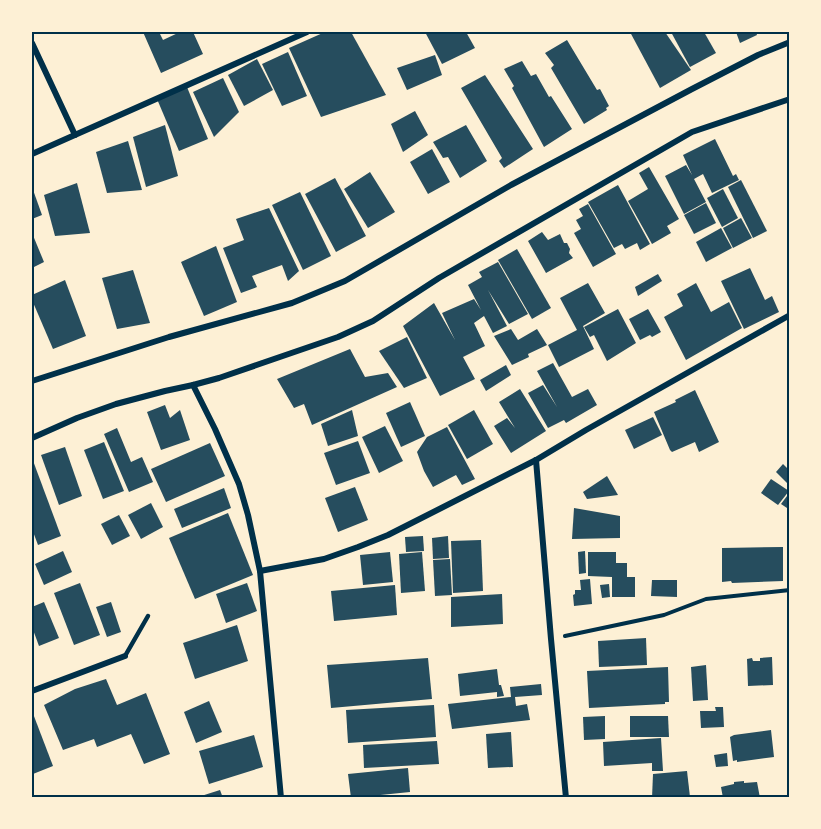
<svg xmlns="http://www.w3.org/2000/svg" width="821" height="829" viewBox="0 0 821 829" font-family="'Source Serif 4',serif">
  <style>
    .building { fill: #264d5e }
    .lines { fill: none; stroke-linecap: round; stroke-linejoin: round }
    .path { stroke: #003049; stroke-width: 4 }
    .service { stroke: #003049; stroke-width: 4.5 }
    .minor { stroke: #003049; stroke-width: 6 }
    .neatline { fill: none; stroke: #003049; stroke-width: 2 }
  </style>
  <rect width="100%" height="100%" fill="#fdf0d5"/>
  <g class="building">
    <path d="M143,32H159L163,40L180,32H193L203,54L161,73Z"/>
    <path d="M325,32H351L386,95L321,117L289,48Z"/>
    <path d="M425,32H466L475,48L442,64Z"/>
    <path d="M630,32H665L691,70L660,88Z"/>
    <path d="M671,32H704L716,53L690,67Z"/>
    <path d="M736,32H756L757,35L740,43Z"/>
    <path d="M567,40L597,90L600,89L609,106L606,108L607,110L584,124L551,68L554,65L545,53Z"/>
    <path d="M288,52L307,96L282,106L262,64Z"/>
    <path d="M435,55L442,75L407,90L397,68Z"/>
    <path d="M257,59L273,90L244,106L228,75Z"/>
    <path d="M522,61L531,76L536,74L549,97L551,96L572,129L544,147L512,88L514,86L504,69Z"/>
    <path d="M485,75L533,149L504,168L499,161L502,158L461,88Z"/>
    <path d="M223,78L239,112L214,137L193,92Z"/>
    <path d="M187,87L208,139L179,151L157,99Z"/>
    <path d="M415,111L428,135L403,152L391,124Z"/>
    <path d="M165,125L178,176L146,187L133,137Z"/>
    <path d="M466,125L487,161L460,178L448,157L443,158L433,142Z"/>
    <path d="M715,139L733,176L736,174L739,180L712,193L703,174L694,179L706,202L684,214L665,176L686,165L692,175L683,155Z"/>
    <path d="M128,141L142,190L107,193L96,152Z"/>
    <path d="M432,149L450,182L428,194L410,162Z"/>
    <path d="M649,167L679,219L667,226L671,233L652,244L628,201L648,189L639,173Z"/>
    <path d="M370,172L395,212L368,228L344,189Z"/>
    <path d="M335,178L366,236L336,252L305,194Z"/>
    <path d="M741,180L767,231L753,238L728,187Z"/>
    <path d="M77,183L90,233L55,236L44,195Z"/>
    <path d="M618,185L650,244L640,250L637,243L625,249L622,244L614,248L588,202Z"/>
    <path d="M32,187L42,215L32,219Z"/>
    <path d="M723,189L738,218L722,227L707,198Z"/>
    <path d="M300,192L331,256L303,270L272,205Z"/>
    <path d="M706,203L716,223L694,234L684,215Z"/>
    <path d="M588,204L616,254L593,267L574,233L581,229L576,220L583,216L579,209Z"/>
    <path d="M269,208L299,271L288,281L282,265L252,276L257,287L241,293L223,248L244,240L236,219Z"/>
    <path d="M741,218L752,238L733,248L723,228Z"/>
    <path d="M721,228L732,248L706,262L696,242Z"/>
    <path d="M542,232L548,240L560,234L564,243H567L570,249L569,253L573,258L546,273L528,241Z"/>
    <path d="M32,233L44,262L32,268Z"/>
    <path d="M216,246L237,302L204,316L181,262Z"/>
    <path d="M517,249L551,308L532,319L498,260Z"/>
    <path d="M498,262L528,314L509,324L488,290L507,326L493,333L484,316L474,323L485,346L463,357L475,379L440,396L403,326L434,303L455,340L442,313L474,299L481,310L468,285L482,277L479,272Z"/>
    <path d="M750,268L765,300L772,296L779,312L744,329L721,281Z"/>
    <path d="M133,270L150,323L117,329L102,278Z"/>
    <path d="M658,274L662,281L638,296L635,287Z"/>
    <path d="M65,280L86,336L53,349L32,300V295Z"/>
    <path d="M588,283L605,313L583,326L594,349L559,367L548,345L577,330L560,298Z"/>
    <path d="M696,283L711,312L729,302L742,328L686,360L664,317L683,306L677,294Z"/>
    <path d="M618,309L636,343L607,361L594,335L590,337L584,327Z"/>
    <path d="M648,309L661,332L652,337L650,335L640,340L629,319Z"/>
    <path d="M511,329L518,340L537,329L547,345L528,354L529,357L512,365L494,336Z"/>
    <path d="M407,337L427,378L404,388L379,351Z"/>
    <path d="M350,349L365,377L388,373L397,387L312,425L304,404L294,408L277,379Z"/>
    <path d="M553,363L572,397L588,389L597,405L566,423L564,420L548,428L528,393L543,385L557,407L537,371Z"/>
    <path d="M506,365L511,375L486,391L480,380Z"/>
    <path d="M520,389L546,431L511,453L494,426L507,418L515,428L499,402Z"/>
    <path d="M695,390L719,442L699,452L695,442L672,452L670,450L654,412L676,402L675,400Z"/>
    <path d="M410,402L425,436L401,447L386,413Z"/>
    <path d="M165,405L170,418L180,410L190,440L161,450L147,412Z"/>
    <path d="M352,410L358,436L328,446L321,424Z"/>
    <path d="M474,410L493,444L467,459L448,425Z"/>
    <path d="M653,417L662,435L634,449L625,430Z"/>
    <path d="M385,426L403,461L379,473L362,437Z"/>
    <path d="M447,427L475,479L462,485L456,475L433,487L424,471L417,452L427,437Z"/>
    <path d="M117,428L131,462L142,457L153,482L129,492L104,434Z"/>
    <path d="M358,441L370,473L336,485L324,453Z"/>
    <path d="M104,442L124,491L103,499L84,450Z"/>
    <path d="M210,443L225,476L166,502L151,469Z"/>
    <path d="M65,447L82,496L59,505L41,455Z"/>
    <path d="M32,458L61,536L38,545L32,529Z"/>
    <path d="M783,464L790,471V486L776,472Z"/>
    <path d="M607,476L618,495L587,499L583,492Z"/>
    <path d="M771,479L789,491L778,505L761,493Z"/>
    <path d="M355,487L368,520L338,532L325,498Z"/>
    <path d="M224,488L231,508L182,528L174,509Z"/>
    <path d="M790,492V510L781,504Z"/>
    <path d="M151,503L163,527L141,539L128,515Z"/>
    <path d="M574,508L620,516V538L572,539Z"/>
    <path d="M228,513L253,575L195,599L169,538Z"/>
    <path d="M119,515L130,536L112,545L101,524Z"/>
    <path d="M423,536L424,551L406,552L405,537Z"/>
    <path d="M448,536L449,558L433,559L432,538Z"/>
    <path d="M481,540L483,591L453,593L451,541Z"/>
    <path d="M783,547V581L732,583L731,581L722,582V548Z"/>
    <path d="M63,551L72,572L44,585L35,564Z"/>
    <path d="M585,551L586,573L579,574L578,552Z"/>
    <path d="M390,552L393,582L363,585L360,555Z"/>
    <path d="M422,552L425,591L401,593L399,554Z"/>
    <path d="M588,552H616V563H627V577H635V597H612V577L588,576Z"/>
    <path d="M450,559L452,595L435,596L433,560Z"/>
    <path d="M590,579L592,604L574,606L573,595L575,594V590H581L580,580Z"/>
    <path d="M652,580H677V597L651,596Z"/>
    <path d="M80,583L100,635L74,645L54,593Z"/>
    <path d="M247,583L257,611L226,623L216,594Z"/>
    <path d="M609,584L610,597L602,598L600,585Z"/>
    <path d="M395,585L397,615L334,621L331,591Z"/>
    <path d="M502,594L503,624L451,627V597Z"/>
    <path d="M44,602L59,638L39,646L32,627V607Z"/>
    <path d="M111,602L121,632L107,637L96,607Z"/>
    <path d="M237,625L248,661L195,679L183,643Z"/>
    <path d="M646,638L647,665L599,667L598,641Z"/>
    <path d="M772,657L773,685L748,686L747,659L752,658L753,661H760V658Z"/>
    <path d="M428,658L432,699L331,708L327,665Z"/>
    <path d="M706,665L708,700L693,701L691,667Z"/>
    <path d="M668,667L669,702H665V704L589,708L587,671Z"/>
    <path d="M497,669L499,685H501L504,696L497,697V692L460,696L458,674Z"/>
    <path d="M106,679L117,705L146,693L170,754L144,764L131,734L97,747L94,739L63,750L44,705L75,689Z"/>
    <path d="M541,684L542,695L515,697L516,706L527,704L530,720L452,729L448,704L511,697L510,687Z"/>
    <path d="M209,701L222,732L196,743L184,712Z"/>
    <path d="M434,705L436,737L348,743L346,710Z"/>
    <path d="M715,707H723L724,727L701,728L700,711H716Z"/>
    <path d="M32,711L53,766L33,774L32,771Z"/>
    <path d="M605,716V739L584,740L583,717Z"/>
    <path d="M630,716H668L669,737H630Z"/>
    <path d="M771,730L774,757L737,762V760L733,761L730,737L734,735Z"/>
    <path d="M511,732L513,767L488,768L486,734Z"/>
    <path d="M254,735L263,767L209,784L199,751Z"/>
    <path d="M661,738L663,771H652V763L604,766L603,742Z"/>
    <path d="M437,741L439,764L364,768L363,745Z"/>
    <path d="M727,753L728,766L716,767L714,755Z"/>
    <path d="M408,768L410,792L351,798L348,774Z"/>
    <path d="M687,771L690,797L652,798L653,774Z"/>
    <path d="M744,781V783L757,782L760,798H723L721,787L734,784V782Z"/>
    <path d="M220,790L223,798H198V797Z"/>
  </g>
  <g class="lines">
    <path class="path" d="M565,636L664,615L706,599L790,590"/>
    <path class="service" d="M125,656L148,616"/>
    <g class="minor">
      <path d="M32,43L75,135"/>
      <path d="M32,154L307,32"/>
      <path d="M32,381L169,337L292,303L345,281L511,185L692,89L758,55L790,42"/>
      <path d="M193,385L215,429L239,484L248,515L260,571L281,798"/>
      <path d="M32,438L77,418L116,404L165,391L193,385L219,378L338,337L373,321L439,278L692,132L790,99"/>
      <path d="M536,460L551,639L566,798"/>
      <path d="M260,571L324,559L358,547L388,535L536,460L586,430L790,315"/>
      <path d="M32,691L125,656"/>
    </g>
  </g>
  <rect width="821" height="829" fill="none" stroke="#fdf0d5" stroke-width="66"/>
  <rect x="33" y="33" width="755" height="763" class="neatline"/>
</svg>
